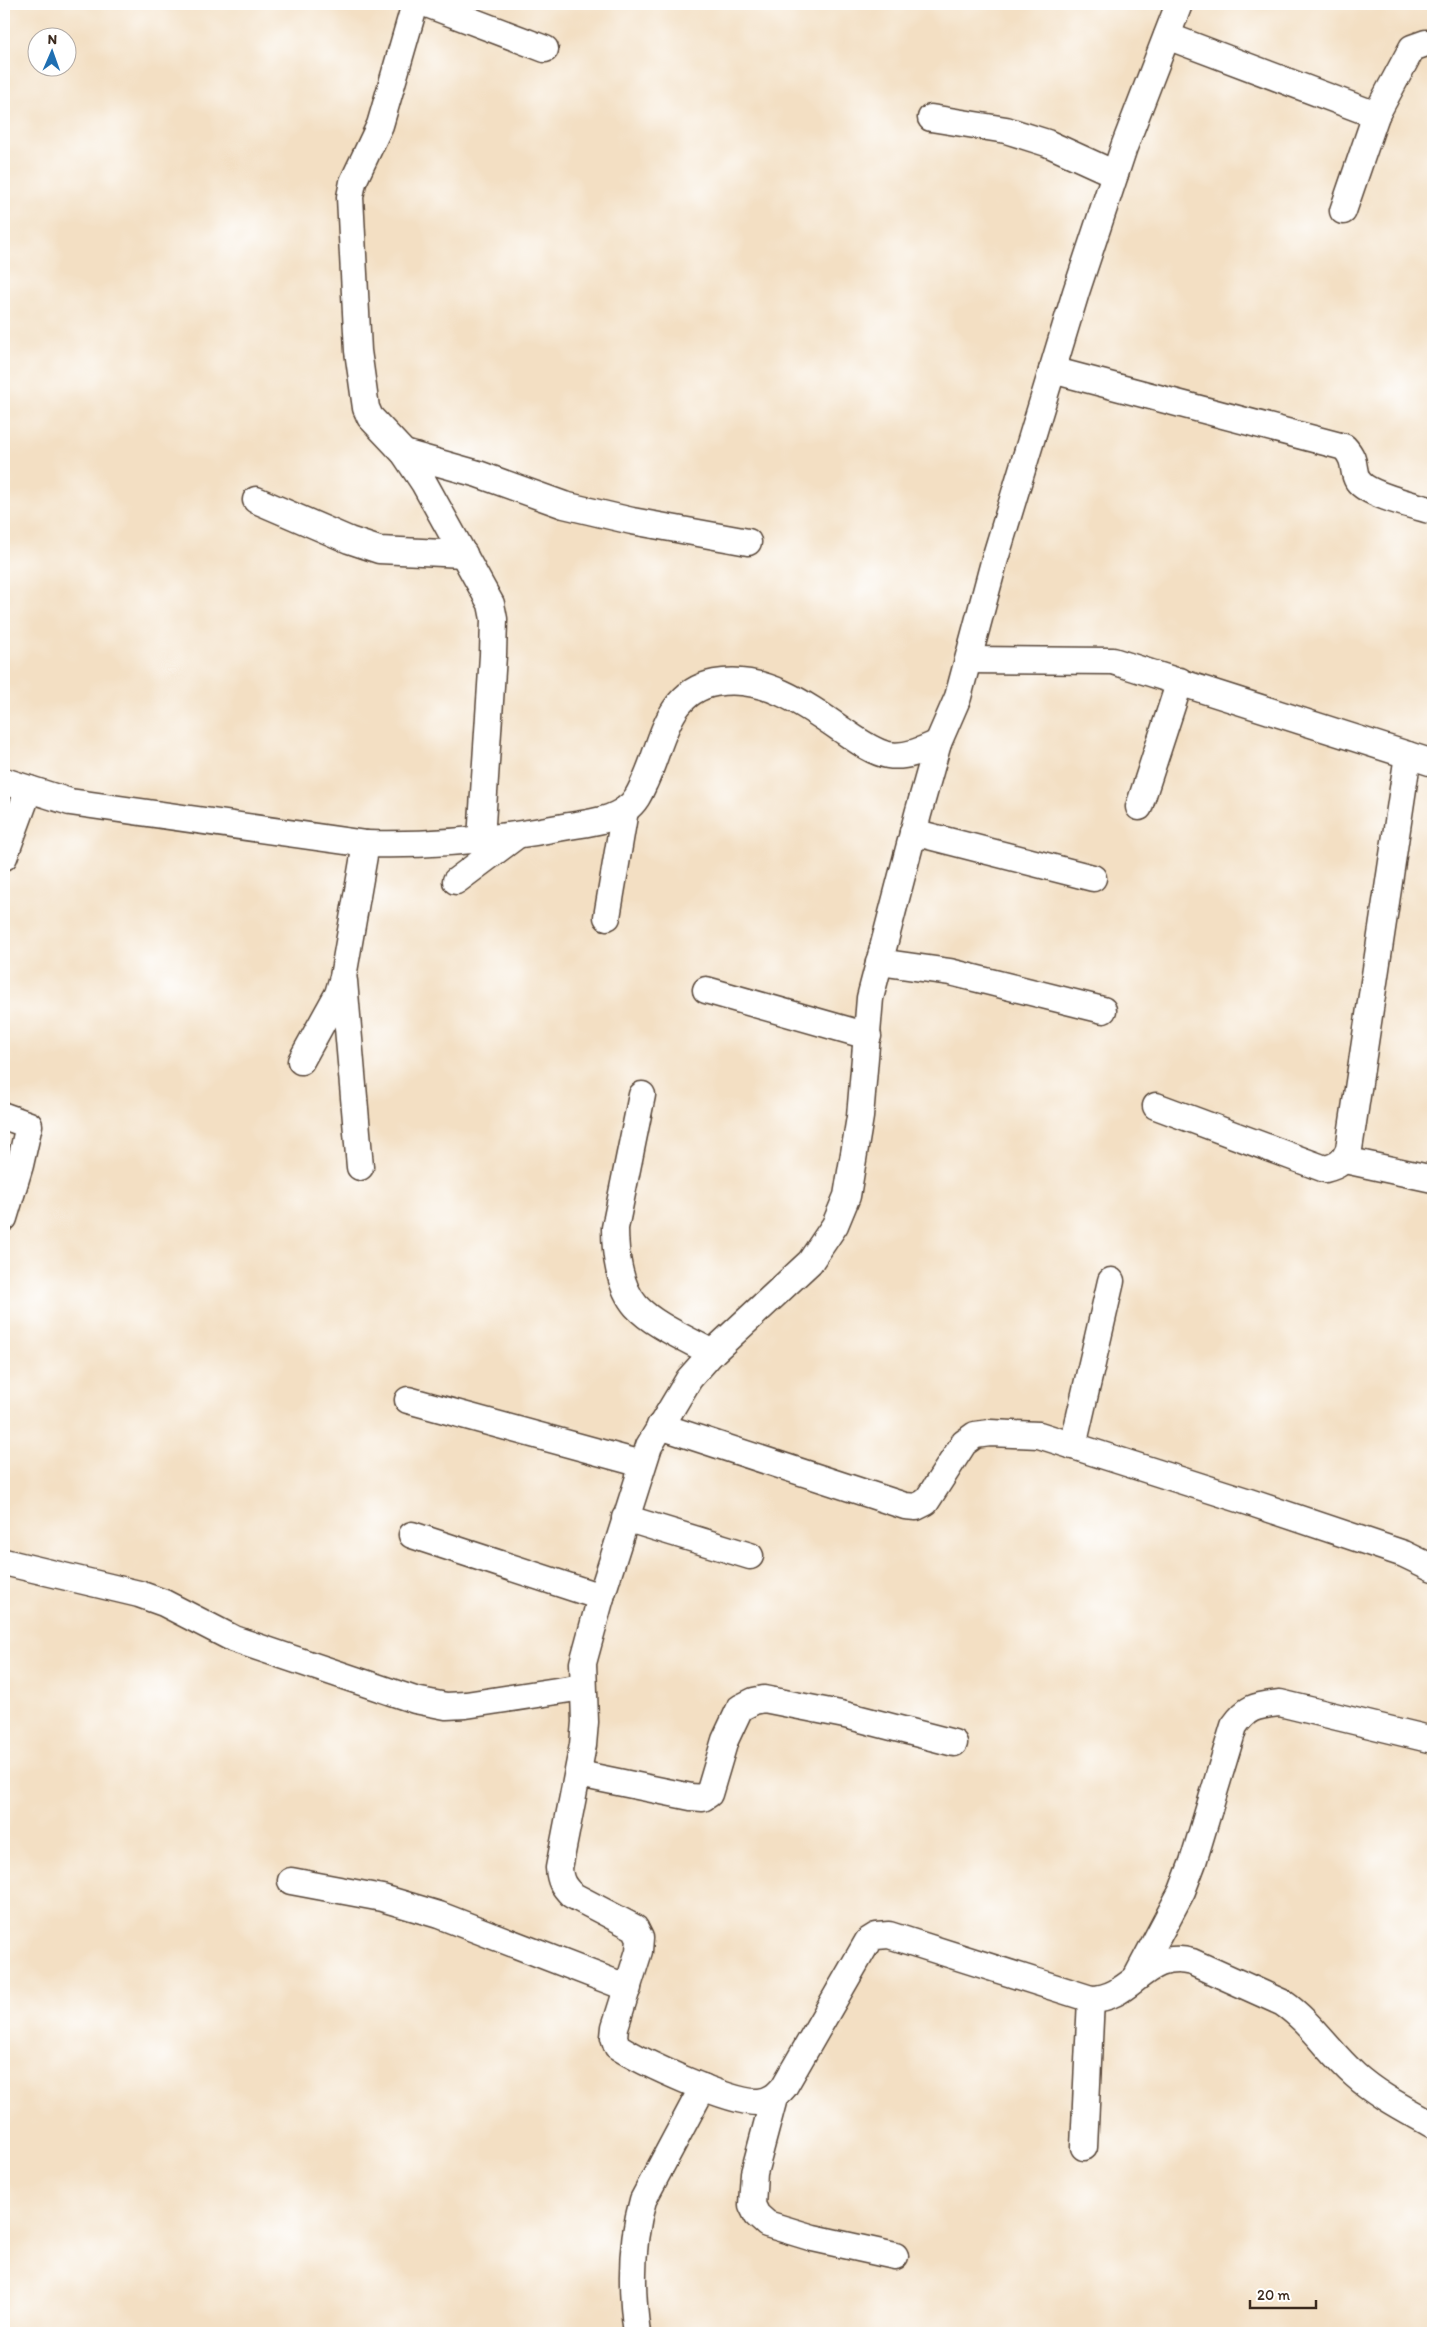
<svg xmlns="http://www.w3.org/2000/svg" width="1437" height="2337" viewBox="0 0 1437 2337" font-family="Itim,sans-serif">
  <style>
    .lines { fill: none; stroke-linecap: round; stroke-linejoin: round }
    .minor-casing { stroke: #574537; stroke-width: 29 }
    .minor { stroke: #fff; stroke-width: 26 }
  </style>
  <rect width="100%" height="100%" fill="#fff"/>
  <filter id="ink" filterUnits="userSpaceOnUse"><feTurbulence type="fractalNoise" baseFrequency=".02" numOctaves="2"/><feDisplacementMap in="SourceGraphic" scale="10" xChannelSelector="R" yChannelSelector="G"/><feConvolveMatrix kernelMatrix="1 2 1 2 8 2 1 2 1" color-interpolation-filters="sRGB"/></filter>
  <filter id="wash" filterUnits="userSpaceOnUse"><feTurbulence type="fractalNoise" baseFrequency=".0096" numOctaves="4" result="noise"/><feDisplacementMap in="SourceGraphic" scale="20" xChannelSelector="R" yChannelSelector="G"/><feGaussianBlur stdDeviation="1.12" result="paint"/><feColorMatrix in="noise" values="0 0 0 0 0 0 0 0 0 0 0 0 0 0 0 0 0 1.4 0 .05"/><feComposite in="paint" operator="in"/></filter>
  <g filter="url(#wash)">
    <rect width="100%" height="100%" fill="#f3dfc3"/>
  </g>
  <g filter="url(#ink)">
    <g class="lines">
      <g class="minor-casing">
        <g id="minor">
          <path d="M415,4L380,125L353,182L350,197L358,351L366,408L370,417L404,453L424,483L491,604L494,619L493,655L481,839"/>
          <path d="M427,4L545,49"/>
          <path d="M1179,4L1124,147L1076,292L994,562L958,697L938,743L918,814L870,998L860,1117L847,1196L835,1225L810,1262L712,1353L689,1379L649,1446L601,1597L583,1663L585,1722L583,1745L559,1868C560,1881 563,1886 572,1895L635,1928L640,1938L639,1951L615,2027L614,2037L617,2046C641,2062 732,2104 759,2102C771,2101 777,2095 784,2087L868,1941L876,1936L889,1935L1091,1999C1133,1999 1145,1949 1192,1962L1283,2003C1312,2023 1329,2052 1355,2075C1377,2095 1407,2110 1433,2125"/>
          <path d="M1167,36L1376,115"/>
          <path d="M931,118L1006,130L1047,143L1115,174"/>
          <path d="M1343,211L1376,115L1412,48L1426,43L1433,44"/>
          <path d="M1052,370L1344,447C1358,462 1351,470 1358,481C1368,495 1416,506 1433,511"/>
          <path d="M404,453L478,474L564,505L632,521L748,542"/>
          <path d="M256,500L349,540L379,550L464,554"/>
          <path d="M969,660L1113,661L1433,763"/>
          <path d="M4,781L70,802L366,844C435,846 502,839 569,826C587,823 611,821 626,809C636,802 640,792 645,781C663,743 666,692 715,683C763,674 805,704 842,730C855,739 872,752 888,755C906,758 923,750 938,743"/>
          <path d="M1139,807L1180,681"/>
          <path d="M913,832L1093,878"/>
          <path d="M4,857L29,789"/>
          <path d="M456,881L516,836"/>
          <path d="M607,917L625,810"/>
          <path d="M879,962L950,972L1103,1010"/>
          <path d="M344,981L360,1167"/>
          <path d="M706,990L868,1036"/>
          <path d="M301,1061L338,994L343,977L366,844"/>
          <path d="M642,1095L615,1228C615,1252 619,1287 636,1306C653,1325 689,1340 712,1353"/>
          <path d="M1156,1106L1325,1169C1338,1166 1344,1162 1349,1149L1408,755"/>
          <path d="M4,1116L29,1125L20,1165L4,1218"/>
          <path d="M1345,1160L1433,1179"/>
          <path d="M408,1400L642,1464"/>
          <path d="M660,1426L905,1506L916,1507L926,1502L964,1443L975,1435L990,1433L1039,1435L1249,1502L1404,1554L1433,1568"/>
          <path d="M1073,1446L1111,1281"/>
          <path d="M625,1518L750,1556"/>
          <path d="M412,1535L601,1597"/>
          <path d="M4,1562L139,1594L164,1603L234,1639L415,1700L446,1706L466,1705L583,1687"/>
          <path d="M579,1774L691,1797L703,1798L709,1794L725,1740L740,1708L754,1701L764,1699L845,1715L954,1743"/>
          <path d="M291,1881L382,1898L439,1915L628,1988"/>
          <path d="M1137,1976L1182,1891L1193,1862L1234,1726C1248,1706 1256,1706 1280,1703L1433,1740"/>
          <path d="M774,2098L754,2173L752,2205L757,2215L767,2224L813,2238L895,2256"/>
          <path d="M1084,2147L1091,1999"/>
          <path d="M637,2333C631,2290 631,2242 643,2200L703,2087"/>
        </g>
      </g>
      <use href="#minor" class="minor"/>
    </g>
  </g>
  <rect width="1437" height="2337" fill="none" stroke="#fff" stroke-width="20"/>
  <g transform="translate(52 52) rotate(2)"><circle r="24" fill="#ffffff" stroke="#b1aaa5"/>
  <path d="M0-4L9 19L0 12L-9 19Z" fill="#1f6fb2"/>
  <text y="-8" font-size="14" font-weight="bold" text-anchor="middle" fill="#3b2a1e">N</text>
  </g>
  <path d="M1250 2300v8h66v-8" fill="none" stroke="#3b2a1e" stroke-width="2.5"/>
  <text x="1257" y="2300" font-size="15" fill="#3b2a1e" stroke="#ffffff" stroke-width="4" paint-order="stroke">20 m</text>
</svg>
